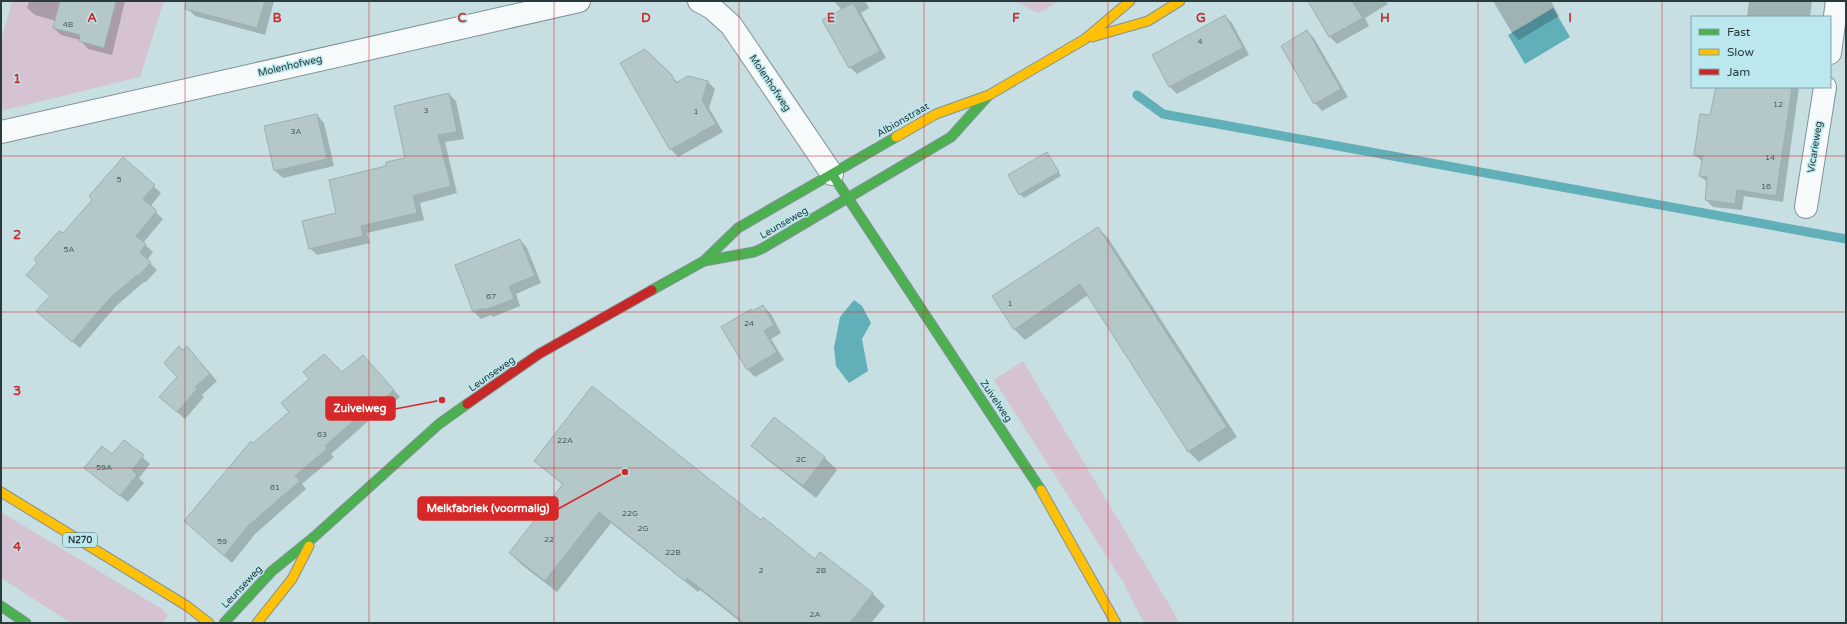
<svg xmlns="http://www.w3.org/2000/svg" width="1847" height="624" viewBox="0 0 1847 624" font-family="'Varela Round',sans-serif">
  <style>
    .green { fill: #d5c3d4 }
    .water { fill: #61afb9 }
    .shadow { fill: #0003 }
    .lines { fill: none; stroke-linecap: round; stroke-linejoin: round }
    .stream { stroke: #61afb9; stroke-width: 9 }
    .building { fill: #b4c8ca; stroke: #9cafb2 }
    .street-casing { stroke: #809396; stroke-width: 24 }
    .fast-casing { stroke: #809396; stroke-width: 11 }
    .slow-casing { stroke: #809396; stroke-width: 11 }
    .jam-casing { stroke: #809396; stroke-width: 11 }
    .street { stroke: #f7fafb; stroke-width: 22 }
    .fast { stroke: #4caf50; stroke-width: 9 }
    .slow { stroke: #ffc107; stroke-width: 9 }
    .jam { stroke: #c62828; stroke-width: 9 }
    .grid { fill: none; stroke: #d62828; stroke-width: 1; stroke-opacity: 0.55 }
    .labels { text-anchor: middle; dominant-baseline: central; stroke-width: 3; stroke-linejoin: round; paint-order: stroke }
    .number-label { font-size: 8px; fill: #4c5f61 }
    .shield { fill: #bbe8ee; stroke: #556f72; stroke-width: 1 }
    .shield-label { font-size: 9px; font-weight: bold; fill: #293b3d }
    .street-label { font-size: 10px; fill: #293b3d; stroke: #bbe8ee }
    .grid-label { font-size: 13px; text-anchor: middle; font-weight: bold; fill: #d62828; stroke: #bbe8ee; stroke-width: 3; stroke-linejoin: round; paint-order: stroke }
    .leader { fill: none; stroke: #d62828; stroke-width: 1.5 }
    .callout-dot { fill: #d62828; stroke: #bbe8ee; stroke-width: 1.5 }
    .callout { fill: #d62828; stroke: #d62828; stroke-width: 1.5 }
    .callout-label { font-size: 11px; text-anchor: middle; font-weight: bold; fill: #fff }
  </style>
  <rect width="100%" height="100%" fill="#c7dfe2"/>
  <g class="green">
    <path d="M12,1H164L140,77L1,111V42Z"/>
    <path d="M1014,1H1060L1038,13Z"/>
    <path d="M1023,361L1173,611L1179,623H1144L1123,582L994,380Z"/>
    <path d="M1,512L162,609L168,615L163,623H71L1,578Z"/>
  </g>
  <g class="water">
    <path d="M1553,8L1570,37L1525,64L1508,35Z"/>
    <path d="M854,300L862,306L871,323L862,339L868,371L849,383L836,366L834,348L840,317Z"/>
  </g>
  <g class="shadow">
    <path d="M29,1H125L112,55L88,49L80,40L61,35L54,28L56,21L35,15L27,8Z"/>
    <path d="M190,1H274L265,35L195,16L188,9Z"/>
    <path d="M834,1H865L869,8L861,13L886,58L857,74L850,67L842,10Z"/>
    <path d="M1321,1H1386L1388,4L1365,18L1369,26L1337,44L1330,37L1312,6Z"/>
    <path d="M1493,1H1551L1559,16L1519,40L1512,33Z"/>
    <path d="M1749,1H1812L1810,17H1747Z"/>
    <path d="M1225,16L1232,23L1249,55L1177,94L1170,87L1153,55Z"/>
    <path d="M1307,31L1314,38L1348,97L1322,111L1315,103Z"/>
    <path d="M645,50L678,83L708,82L715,89L709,108L723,132L678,157L671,149Z"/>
    <path d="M1716,87H1799L1783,202L1744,196L1742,210L1713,207L1706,200L1707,182L1700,176L1703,162L1695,155L1711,116Z"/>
    <path d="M449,94L456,101L464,139L445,142L457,193L420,203L424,220L367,233L370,243L317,255L310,248L337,214L388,167L406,158Z"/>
    <path d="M317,115L324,123L334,166L283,178L275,171Z"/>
    <path d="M1047,153L1061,176L1024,198L1020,194Z"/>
    <path d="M123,159L161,193L150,207L163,219L143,243L153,252L147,260L157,270L146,282H144L116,306L80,348L37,311L51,297L63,235L94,200Z"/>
    <path d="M1098,228L1108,238L1237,437L1199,462L1189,452L1088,295L1025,340L1015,330L994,297Z"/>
    <path d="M520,240L527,248L541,283L516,294L520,306L493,317L491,315L481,319L474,312Z"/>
    <path d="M763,306L771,314L781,333L771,339L784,360L755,377L748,370L722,327Z"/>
    <path d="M183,351L194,355L217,381L202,395L204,397L185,419L168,404L178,377Z"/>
    <path d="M370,363L400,397L375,420L373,417L331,454L334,457L302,484L306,489L255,534L232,563L185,521L253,445L342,373Z"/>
    <path d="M774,418L825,458L837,470L816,498L765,458L752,446Z"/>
    <path d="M124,441L150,464L139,478L144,483L128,502L85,468L113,456Z"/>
    <path d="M535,461L762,521L815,560L820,553L873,594L885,606L871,623H742L700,590L698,592L611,523L557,592L522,565L510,553L563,485Z"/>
  </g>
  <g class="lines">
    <path class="stream" d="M1137,95L1163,114L1846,239"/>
  </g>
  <g class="building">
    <path d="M60,1H116L104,48L79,41L80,35L53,28Z"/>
    <path d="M186,1H265L257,28L185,9Z"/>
    <path d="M1308,1H1352L1363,18L1329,37Z"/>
    <path d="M853,3L880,51L849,68L822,20Z"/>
    <path d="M1225,15L1243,48L1169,87L1152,55Z"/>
    <path d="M1307,30L1341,89L1314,104L1281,46Z"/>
    <path d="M645,49L671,74L676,83L688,76L708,81L702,100L716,124L670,150L620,63Z"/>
    <path d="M1716,87H1792L1776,196L1737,190L1735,204L1705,200L1707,177L1699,176L1703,156L1694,155L1700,114L1710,115Z"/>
    <path d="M449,93L457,132L438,135L451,186L413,196L417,213L361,226L363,236L309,249L302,221L336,213L329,180L386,166V162L405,158L394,106Z"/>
    <path d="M317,114L327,159L274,171L264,126Z"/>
    <path d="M1047,152L1059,172L1019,195L1008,175Z"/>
    <path d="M123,157L155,185L143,199L157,211L136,236L146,244L140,253L151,262L139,276L137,275L109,299L72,342L36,311L50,296L26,275L37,263L34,259L59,231L63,233L92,200L89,196Z"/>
    <path d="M1098,227L1227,427L1188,452L1080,284L1014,330L992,296Z"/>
    <path d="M520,239L535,276L509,286L514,299L485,310L484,308L473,312L455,265Z"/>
    <path d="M763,305L774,325L764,331L777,352L747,370L721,327L751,309L752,311Z"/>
    <path d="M179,346L183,350L187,346L210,374L195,387L197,389L177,412L159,397L177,377L164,363Z"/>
    <path d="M324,354L342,372L363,355L394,390L367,413L365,411L325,446L327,449L295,476L300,481L248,526L224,556L184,521L251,441L253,443L289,412L281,403L309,379L303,372Z"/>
    <path d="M592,386L761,520L763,517L815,559L820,552L873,593L850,623H744L687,578L685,581L599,512L545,581L509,553L563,484L534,461Z"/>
    <path d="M774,417L825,457L803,486L751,446Z"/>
    <path d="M124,440L144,455L132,470L137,475L120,496L84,468L102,446L112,454Z"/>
  </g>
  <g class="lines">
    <g class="street-casing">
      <g id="street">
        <path d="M699,1L712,8L731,25L832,174"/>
        <path d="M1830,53L1837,1"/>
        <path d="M1,132L579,1"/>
        <path d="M1806,207L1825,87"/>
      </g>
    </g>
    <g class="fast-casing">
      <g id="fast">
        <path d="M832,174L1041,490"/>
        <path d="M704,261L754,252L763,248L951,137L987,97"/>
        <path d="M652,290L704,261L738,228L896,137"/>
        <path d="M1,606L26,623"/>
        <path d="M224,623L272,571L314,537L439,424L467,404"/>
      </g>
    </g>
    <g class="slow-casing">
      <g id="slow">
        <path d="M1092,37L1148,21L1180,1"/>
        <path d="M896,137L936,114L989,95L1085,39L1130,1"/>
        <path d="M1041,490L1116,623"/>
        <path d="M1,492L187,606L209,623"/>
        <path d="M257,623L292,579L309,546"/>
      </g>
    </g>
    <g class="jam-casing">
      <path id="jam" d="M467,404L539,354L652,290"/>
    </g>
    <use href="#street" class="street"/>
    <use href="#fast" class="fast"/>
    <use href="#slow" class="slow"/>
    <use href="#jam" class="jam"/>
  </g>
  <path class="grid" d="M185,1V623M369,1V623M554,1V623M739,1V623M924,1V623M1108,1V623M1293,1V623M1478,1V623M1662,1V623M1,156H1846M1,312H1846M1,468H1846"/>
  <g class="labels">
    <g class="number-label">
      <text x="68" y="24">4B</text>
      <text x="1200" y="41">4</text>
      <text x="1778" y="104">12</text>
      <text x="426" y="110">3</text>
      <text x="696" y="111">1</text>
      <text x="296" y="131">3A</text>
      <text x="1770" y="157">14</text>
      <text x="119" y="179">5</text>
      <text x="1766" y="186">16</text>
      <text x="69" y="249">5A</text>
      <text x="491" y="296">67</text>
      <text x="1010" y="303">1</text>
      <text x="749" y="323">24</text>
      <text x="322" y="434">63</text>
      <text x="565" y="440">22A</text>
      <text x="801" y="459">2C</text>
      <text x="104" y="467">59A</text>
      <text x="275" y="487">61</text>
      <text x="630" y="513">22G</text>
      <text x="643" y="528">2G</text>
      <text x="549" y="539">22</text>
      <text x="222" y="541">59</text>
      <text x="673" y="552">22B</text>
      <text x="761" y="570">2</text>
      <text x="821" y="570">2B</text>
      <text x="815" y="614">2A</text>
    </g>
    <rect class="shield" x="63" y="533" width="34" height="14" rx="3"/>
    <g class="shield-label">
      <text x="80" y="540">N270</text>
    </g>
    <g class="street-label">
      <text transform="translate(290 66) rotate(-13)">Molenhofweg</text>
      <text transform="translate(770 83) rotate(56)">Molenhofweg</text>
      <text transform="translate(903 120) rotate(-30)">Albionstraat</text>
      <text transform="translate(1815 147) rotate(-81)">Vicarieweg</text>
      <text transform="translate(784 223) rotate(-30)">Leunseweg</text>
      <text transform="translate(492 374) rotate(-35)">Leunseweg</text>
      <text transform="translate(996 401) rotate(56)">Zuivelweg</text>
      <text transform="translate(242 587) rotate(-47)">Leunseweg</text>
    </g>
  </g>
  <g class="grid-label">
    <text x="92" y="22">A</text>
    <text x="277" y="22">B</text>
    <text x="462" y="22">C</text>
    <text x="646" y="22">D</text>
    <text x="831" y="22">E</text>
    <text x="1016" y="22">F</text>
    <text x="1201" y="22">G</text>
    <text x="1385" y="22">H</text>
    <text x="1570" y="22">I</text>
    <text x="17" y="83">1</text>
    <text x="17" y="239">2</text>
    <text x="17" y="395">3</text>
    <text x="17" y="551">4</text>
  </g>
  <path class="leader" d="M442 400L395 409M625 472L558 509"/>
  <g class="callout-dot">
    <circle cx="442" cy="400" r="4"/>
    <circle cx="625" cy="472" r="4"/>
  </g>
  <g class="callout">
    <rect x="326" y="397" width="69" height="23" rx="4"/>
    <rect x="418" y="497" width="140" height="23" rx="4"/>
  </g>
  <g class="callout-label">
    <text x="360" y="412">Zuivelweg</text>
    <text x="488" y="512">Melkfabriek (voormalig)</text>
  </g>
  <rect width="1847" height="624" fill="none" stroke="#293b3d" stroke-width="4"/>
  <rect x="1691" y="16" width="140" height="72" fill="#bbe8ee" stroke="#81a3a7"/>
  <rect x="1699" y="29" width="20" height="6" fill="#4caf50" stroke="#81a3a7"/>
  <text x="1727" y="36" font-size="12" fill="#293b3d">Fast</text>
  <rect x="1699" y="49" width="20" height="6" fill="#ffc107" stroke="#81a3a7"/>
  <text x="1727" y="56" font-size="12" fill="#293b3d">Slow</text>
  <rect x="1699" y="69" width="20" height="6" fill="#c62828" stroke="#81a3a7"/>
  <text x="1727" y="76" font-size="12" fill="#293b3d">Jam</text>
</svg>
